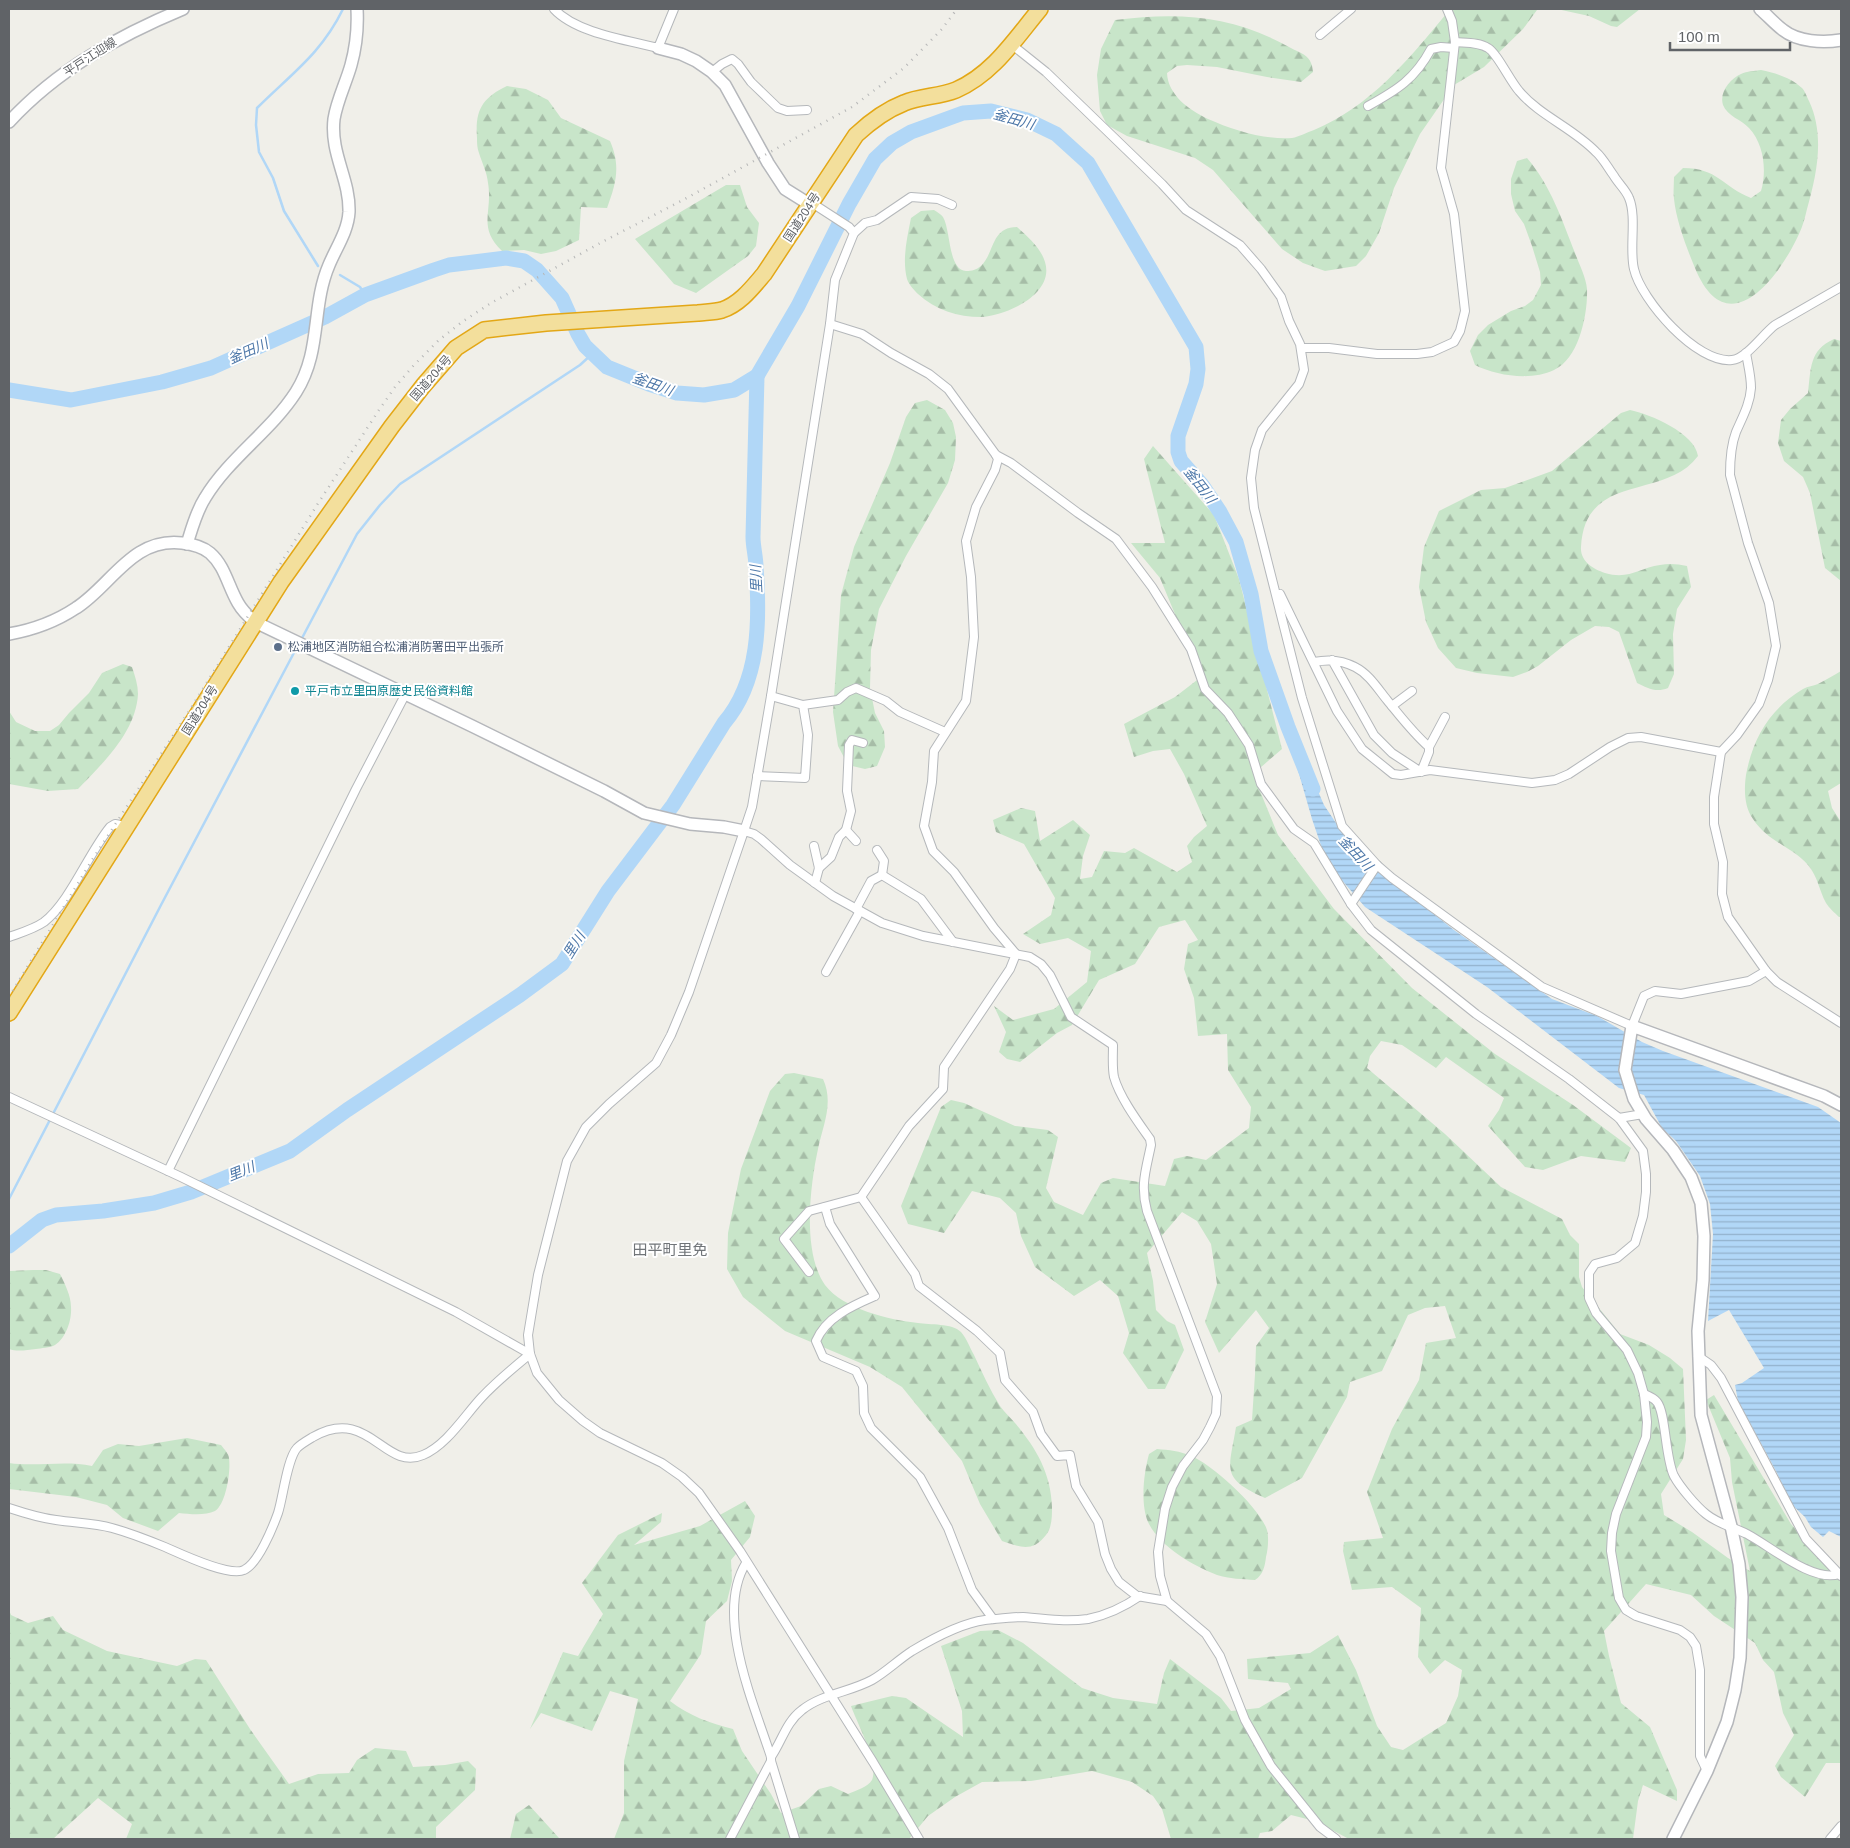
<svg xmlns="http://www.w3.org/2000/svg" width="1850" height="1848" viewBox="0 0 1850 1848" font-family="Helvetica,'Noto Sans JP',sans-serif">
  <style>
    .forest { fill: url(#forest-firs) }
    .water { fill: url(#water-rules) }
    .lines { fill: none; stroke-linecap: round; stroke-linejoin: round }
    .stream { stroke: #b1d7f7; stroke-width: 2.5 }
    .river { stroke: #b1d7f7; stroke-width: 15 }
    .street-casing { stroke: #b5b8bb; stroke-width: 10 }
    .secondary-casing { stroke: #b5b7bb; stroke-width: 14 }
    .highway-casing { stroke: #e3a716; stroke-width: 18 }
    .street { stroke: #fff; stroke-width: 8 }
    .secondary { stroke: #fff; stroke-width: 11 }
    .highway { stroke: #f3df9c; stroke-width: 15 }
    .rail { stroke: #b6b7b7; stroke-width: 2.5; stroke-dasharray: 1 6; stroke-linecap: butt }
    .service-dot { fill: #5c6f8a; stroke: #fff; stroke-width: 2 }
    .culture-dot { fill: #0f9aa8; stroke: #fff; stroke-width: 2 }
    .labels { text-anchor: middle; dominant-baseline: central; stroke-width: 4; stroke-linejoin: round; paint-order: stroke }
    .street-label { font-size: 12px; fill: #606367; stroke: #fff }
    .service-label { font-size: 12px; fill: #4e5e75; stroke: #fff; text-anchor: start }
    .culture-label { font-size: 12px; fill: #0d838f; stroke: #fff; text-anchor: start }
    .water-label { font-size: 14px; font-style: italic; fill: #4e78a9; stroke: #fff }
    .quarter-label { font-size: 15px; fill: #717579; stroke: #fff }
  </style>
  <defs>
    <pattern id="forest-firs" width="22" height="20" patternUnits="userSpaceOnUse" patternTransform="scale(1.25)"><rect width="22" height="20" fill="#c8e5c9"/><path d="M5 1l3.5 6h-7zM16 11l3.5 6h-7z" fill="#a6bda7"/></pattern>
    <pattern id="water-rules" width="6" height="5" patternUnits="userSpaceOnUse" patternTransform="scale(1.25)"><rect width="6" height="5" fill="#b1d7f7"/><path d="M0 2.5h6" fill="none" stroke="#93b2cc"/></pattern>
  </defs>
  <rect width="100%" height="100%" fill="#f0efe9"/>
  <g class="forest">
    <path d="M1448,9H1540L1537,10L1523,29L1484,67L1454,85L1420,134L1394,188L1379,233L1366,256L1356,266L1325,271L1303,263L1282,249L1213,170L1195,158L1127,136L1107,125L1100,111L1097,75L1101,49L1115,20C1180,12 1231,15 1289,47C1302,54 1312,55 1313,72L1301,82L1267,77L1217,67L1187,65L1177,66L1167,73C1168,95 1189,110 1208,119C1233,130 1264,140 1292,138C1299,137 1307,132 1314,130C1371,106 1408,60 1447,13Z"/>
    <path d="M1557,9H1640L1617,27L1611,26L1589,16Z"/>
    <path d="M1761,70C1775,73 1790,77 1802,88C1805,91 1807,97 1809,101C1825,135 1817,174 1807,209C1805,217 1803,226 1799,234C1779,278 1727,346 1695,268C1687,249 1676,220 1674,199C1673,192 1674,184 1674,177L1683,168C1718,168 1723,187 1751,198L1761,191C1767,171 1764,144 1749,128C1742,120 1727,116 1723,105C1719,92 1730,79 1741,74C1747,71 1755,71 1761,70Z"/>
    <path d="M507,86L526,89L548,100L561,118L610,141C621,166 616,184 607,208L581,207L579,240L556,251L541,254L524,250L502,251C477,227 493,212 488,183C487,172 482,163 479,153C477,148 477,143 477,138C475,110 482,98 507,86Z"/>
    <path d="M1527,158C1551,186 1562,220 1575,253C1579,264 1586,277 1587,289C1588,314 1579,359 1554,370C1531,381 1497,376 1475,365L1470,351L1478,335L1488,325L1511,311L1525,306L1533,300L1541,285L1540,272L1532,246L1524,224L1515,211L1511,194V179L1517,161Z"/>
    <path d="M726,185H740L747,207L759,223L756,246L748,256L696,293L674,284L635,239Z"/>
    <path d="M934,210C937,212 941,214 943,217C951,231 948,270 966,271C972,271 976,270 981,266C995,252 991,227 1017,227C1028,237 1041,248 1045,262C1055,294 1006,316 981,317C958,317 935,310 918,294C914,290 909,285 907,279C902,259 907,238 911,218L921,211Z"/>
    <path d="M1834,339L1841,341V581L1825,568L1810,493L1803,477L1784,461L1778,443L1781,420L1790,409L1808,393C1811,369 1809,350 1834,339Z"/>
    <path d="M927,400L945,410L953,423L956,437L955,460L948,483L906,556L879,609L871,650L870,688L875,713L884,731L885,747L877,766L865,769L848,765L838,746L833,712L841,595L854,547L890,463L906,417L915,403Z"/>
    <path d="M1630,410C1650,414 1695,433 1698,456C1665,501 1585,471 1581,547C1580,561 1593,569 1605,573C1629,580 1639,568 1660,565C1669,563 1678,564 1687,566L1691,587L1677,609L1673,634L1674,674L1668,688C1656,693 1647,688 1637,683L1619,632L1609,627L1595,626L1571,640L1538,666L1527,672L1513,677L1477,673L1456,668L1438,648L1426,622L1419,587L1424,547L1439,511L1481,490L1505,488L1552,471L1621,413Z"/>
    <path d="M1153,446L1214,515L1239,579L1282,749L1253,774L1278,835L1334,909L1412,988L1495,1054L1573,1105L1631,1148L1625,1162L1581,1156L1543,1170L1525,1167L1488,1126L1499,1110L1504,1098L1446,1057L1436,1068L1402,1045L1381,1041L1370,1056L1367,1068L1445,1134L1501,1187L1562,1219L1570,1235L1579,1244V1277L1582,1287L1620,1334L1649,1345L1670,1358L1683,1369L1686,1440L1683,1459L1661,1494L1664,1515L1692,1532L1728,1558L1750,1571L1732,1482L1730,1458L1706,1400L1714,1395L1791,1524L1841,1581V1763H1826L1805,1797L1781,1777L1775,1766L1794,1735L1783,1713L1774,1672L1763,1660L1755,1643L1714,1616L1691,1595L1646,1584L1604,1631L1609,1656L1621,1703L1650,1727L1677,1790V1801L1643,1785L1638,1801L1633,1839H1349L1315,1821L1291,1815L1272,1831L1260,1833L1258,1839H1171L1162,1809L1153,1796L1132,1782L1092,1771L1031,1781L982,1782L955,1797L928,1816L909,1839H614L624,1813V1761L638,1699L610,1691L592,1731L541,1713L530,1729L563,1652L578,1656L603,1614L582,1583L618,1535L662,1513L661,1522L634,1545L700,1526L745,1501L755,1516L750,1537L731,1560L732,1581L727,1601L706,1621L701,1654L670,1701C689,1716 710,1723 733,1729L742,1751L771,1794L781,1813L801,1806L819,1789L831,1786L848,1794C855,1791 868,1787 872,1780C879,1763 857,1723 851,1706L892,1696L906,1698L963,1737L962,1711L941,1646L980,1631L998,1630L1023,1643L1082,1688L1113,1698L1157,1704L1164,1673L1170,1659L1221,1698L1231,1711L1259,1708L1291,1689L1288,1683L1248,1679L1247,1659L1310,1653L1338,1635L1356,1670L1377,1726L1391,1747L1403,1750L1446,1723L1458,1696L1462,1670L1445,1660L1430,1674L1418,1657L1421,1608L1392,1587L1352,1590L1343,1551L1344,1542L1383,1538L1367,1492L1392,1429L1419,1380L1426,1343L1456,1338L1445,1306L1425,1308L1408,1315L1382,1371L1350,1382L1347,1397L1302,1478L1265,1498C1220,1478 1229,1470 1236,1427L1252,1420L1255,1374L1256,1346L1269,1328L1256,1310L1219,1353L1205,1322L1217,1284L1211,1244L1197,1221L1182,1212L1147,1253L1153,1281L1156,1310L1167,1321L1175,1325L1184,1350L1165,1389H1148L1123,1353L1129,1333L1118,1296L1100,1280L1074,1296L1035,1267L1021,1236L1016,1213L1000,1198L972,1191L944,1233L908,1224L901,1206L941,1107L951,1100L964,1103L1015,1126L1048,1130L1058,1137L1046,1188L1054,1202L1083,1215L1101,1183L1113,1178L1165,1186L1174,1159L1187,1156L1206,1160L1249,1128L1251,1107L1228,1070L1227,1034L1198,1036L1194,998L1184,969L1188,944L1198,940L1185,920L1159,927L1135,964L1099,980L1072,1025L1057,1033L1020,1062L1007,1059L999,1052L1006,1032L994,1006L1013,1020L1054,1009L1087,982L1091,951L1068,938L1040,944L1023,934L1051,915L1055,898L1024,844L996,832L993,820L1021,808L1035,811L1040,841L1073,820L1090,835L1083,856L1080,879L1092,877L1104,851L1125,853L1134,848L1177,872L1192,862L1187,846L1194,837L1207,826L1184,774L1170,749L1153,751L1134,757L1124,724L1175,697L1201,677L1160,578L1131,543H1165L1144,459Z"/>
    <path d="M123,664L132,667C135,676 138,685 138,694C136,732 103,763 78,789L48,791L9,784V711L16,722L35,731H50L59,725L69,713L89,693L102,673Z"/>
    <path d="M1841,671V783L1828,791L1832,808L1841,822V917H1839C1835,913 1829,908 1826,903C1819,890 1818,877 1808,865C1791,846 1768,842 1753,819C1744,807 1744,789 1746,775C1753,737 1770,709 1803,689C1808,686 1813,686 1818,684C1826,680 1834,675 1841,671Z"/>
    <path d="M794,1073L823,1079C834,1103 823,1125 818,1149C810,1186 802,1252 825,1285C843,1309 890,1320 918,1323C930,1325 952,1323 961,1332C967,1339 970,1348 974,1355C982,1372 990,1390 1000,1406C1004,1412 1010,1417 1015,1423C1036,1448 1051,1473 1052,1507C1052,1517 1052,1527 1046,1535C1032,1553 1020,1547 1002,1541L980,1504L962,1461L902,1387L870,1367L785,1331L743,1297L727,1269L728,1233L741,1169L770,1091L785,1074Z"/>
    <path d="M33,1270H46L60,1274C65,1284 71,1296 71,1307C72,1320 66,1338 55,1345C50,1348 41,1348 36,1349C27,1350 17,1352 9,1349V1271Z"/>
    <path d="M187,1438L221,1445C224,1449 229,1454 229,1458C231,1471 226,1504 215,1511C205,1516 189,1514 179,1513L158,1531L123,1518L107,1505L76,1497L9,1489V1463C37,1467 65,1460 92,1466L103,1450L118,1444L139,1446Z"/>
    <path d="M1157,1449C1169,1450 1180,1451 1191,1456C1212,1464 1260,1508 1267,1530C1269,1538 1268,1549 1266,1557C1265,1566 1263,1575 1255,1580C1243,1579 1229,1579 1217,1575C1192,1565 1160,1547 1148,1522C1140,1503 1144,1472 1149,1454Z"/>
    <path d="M9,1610L11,1615L28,1623L53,1616L63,1630L107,1651L177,1666L195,1659L206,1660L250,1729L289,1784L318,1774L349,1773L357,1760L375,1748L406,1751L413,1767L445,1765L468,1761L476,1769L475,1790L436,1827V1839H126L132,1824L98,1798L53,1839H9Z"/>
    <path d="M529,1805L559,1838L567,1839H510L516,1814Z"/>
  </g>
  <path class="water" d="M1297,767L1311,775L1324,805L1344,835L1365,860L1454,930L1552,999L1597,1016L1642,1042L1663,1051L1818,1107L1841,1123V1537L1829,1531L1823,1537L1811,1527L1805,1517L1791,1504L1777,1473L1738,1401L1735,1385L1742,1383L1764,1368L1729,1310L1708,1321L1713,1234L1710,1204L1700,1176L1676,1141L1662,1128L1644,1095L1619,1088L1487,987L1365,907L1327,863L1312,819Z"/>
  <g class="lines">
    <g class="stream">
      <path d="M318,266L284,211L273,178L259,152L256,125L257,108C291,74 321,54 343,9"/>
      <path d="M340,275L360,287L365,295"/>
      <path d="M301,640L357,534L380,505L400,484L580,365L592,354"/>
      <path d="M9,1199L161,905L297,647"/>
    </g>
    <g class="river">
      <path d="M9,390L71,400L162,382L211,368L325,317L365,295L434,270L449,265L506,258L524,261L537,270L562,298L578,334L585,346L607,367L649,384L677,393L704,395L734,390L757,376L798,306L849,204L875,159L892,143L911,132L963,113L991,111L1027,120L1056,134L1088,163L1196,347L1198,369L1196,384L1178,436V452L1181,461L1202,485L1220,512L1236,542L1251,594L1261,651L1288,727L1313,789"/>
      <path d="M9,1246L42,1220L56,1215L103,1211L154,1203L191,1192L290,1151L347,1110L520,995L562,964L608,891L673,805L724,723C760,681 760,620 756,567C756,557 753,547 753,537L757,376"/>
    </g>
    <g class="street-casing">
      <g id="street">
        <path d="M554,9C576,33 627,40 658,48L674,9"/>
        <path d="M1320,35L1351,9"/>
        <path d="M1455,42C1465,43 1479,42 1488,48C1497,53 1510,81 1519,91C1540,116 1573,128 1596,152C1603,158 1608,168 1614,176C1618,183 1626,190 1629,198C1637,217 1629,249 1634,269C1641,300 1697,364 1732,360C1746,359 1763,334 1775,325L1841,287"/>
        <path d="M1011,44L1046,72L1162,184L1186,210L1240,245L1261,269L1281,297L1289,321L1300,344L1304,370L1299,384L1262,430L1255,450L1251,478L1254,508L1302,698L1342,826L1377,865L1392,878L1542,987L1632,1026L1644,996L1655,991L1681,994L1749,981L1766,971"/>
        <path d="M712,72L722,64L732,59L738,64L751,82L778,108L787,111L807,110"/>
        <path d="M1368,106C1397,90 1415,79 1431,49L1441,47L1454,48"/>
        <path d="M809,204L815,205L849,227L854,233L835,280L830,324L771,696L752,807L744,831L689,992L671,1035L656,1063L609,1104L586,1127L567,1161L538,1275L528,1335L530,1354L537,1373L559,1400L583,1421L600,1433L662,1463L682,1477L699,1493L740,1551L873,1762L919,1839"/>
        <path d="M854,233L865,223L877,220L911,197L938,199L952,205"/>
        <path d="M830,324L862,334L891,353L929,374L948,389L996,455L1011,463L1078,513L1116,539L1152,587L1191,649L1205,689L1228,713L1249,745L1261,784L1294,829L1314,843L1351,904L1371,930L1476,1014L1569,1079L1619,1118L1643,1151L1646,1174V1192L1643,1216L1635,1243L1617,1258L1595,1264L1589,1273V1298L1596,1313L1627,1350L1638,1373L1644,1394L1647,1422L1646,1437L1616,1514L1612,1533L1611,1551L1619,1598L1626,1610L1636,1616L1680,1630L1690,1637L1696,1646L1700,1670V1756L1707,1771"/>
        <path d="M1301,348H1329L1377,354H1417L1432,352L1454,342L1460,331L1465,311L1454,214L1441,168L1455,42L1452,21L1447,9"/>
        <path d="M1746,353C1748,365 1751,376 1751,388C1750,404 1742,418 1736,432C1731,445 1730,461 1730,475L1748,543L1769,603L1776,646L1768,680L1759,704L1737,735L1721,752L1714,797V824L1723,862L1722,894L1728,917L1766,971L1777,982L1841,1023"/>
        <path d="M996,455L998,459L995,470L976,507L966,541L971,577L974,637L966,701L934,751L932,782L924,826L933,851L954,872L994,928L1016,954"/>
        <path d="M1280,594L1337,711L1362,749L1393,774L1401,775L1430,770L1532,783L1555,780L1569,774L1610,747L1628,738L1641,737L1721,752"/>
        <path d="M1314,662C1328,659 1342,660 1355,667C1369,674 1378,689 1387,700C1401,717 1413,733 1429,747V752L1421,772L1392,753L1374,735L1332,660"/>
        <path d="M803,705L838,700L847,692L856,688L886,701L900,712L945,732"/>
        <path d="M1392,706L1412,691"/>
        <path d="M1429,747L1445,717"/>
        <path d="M757,776L805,778L808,735L803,705L771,696"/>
        <path d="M846,830L851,811L847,791L849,745L852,740L863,743"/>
        <path d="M744,831L754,834L761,839L790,865L833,896L882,923L923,936L1030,957L1041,964L1050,975L1071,1017L1113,1045C1113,1056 1112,1067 1114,1077C1120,1098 1138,1122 1150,1139L1151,1145C1146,1170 1140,1185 1147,1211L1217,1396L1216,1414L1210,1427L1203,1440L1183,1466L1172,1487L1165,1509L1158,1552L1160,1576L1167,1601L1206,1634L1220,1656L1245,1720L1271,1766L1320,1827L1336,1839"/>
        <path d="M814,846L819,868L815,883"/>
        <path d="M877,850L884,861L882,875"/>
        <path d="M819,868L831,857L839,837L846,830L856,841"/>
        <path d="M1351,904L1377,865"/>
        <path d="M856,909L871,881L882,875L921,899L953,942"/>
        <path d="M9,937C20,933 34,929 44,922C70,902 88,854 110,827L115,824L126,826"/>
        <path d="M826,972L860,911"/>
        <path d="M9,1097L181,1177L456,1312L530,1354"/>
        <path d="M1619,1118L1643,1114"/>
        <path d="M168,1171L356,789L405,695"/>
        <path d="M861,1197L915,1274L919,1286L977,1331L1000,1353L1005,1380L1033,1412L1041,1434L1057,1456L1070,1455L1076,1486L1098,1522L1105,1554L1111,1569L1119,1582L1137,1596L1167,1601"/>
        <path d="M825,1207L830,1224L875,1296C852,1306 826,1317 816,1341L823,1357L856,1371L863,1386L864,1413L871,1428L920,1477L948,1528L972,1590L993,1619"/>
        <path d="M809,1272L784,1239L809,1211L861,1197L909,1126L943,1089L944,1067L1010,969L1016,954"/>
        <path d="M1698,1356L1711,1365L1721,1378L1806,1539L1841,1576"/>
        <path d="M1644,1394C1649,1396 1654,1398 1657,1402C1666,1413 1665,1458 1674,1476C1680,1487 1696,1506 1706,1514C1718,1524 1733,1527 1747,1534C1770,1546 1813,1583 1839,1574"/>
        <path d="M9,1508C24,1513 40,1518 56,1520C75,1523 94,1523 112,1528C130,1533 148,1540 165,1547C181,1554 229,1577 244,1570C258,1564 273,1527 278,1513C283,1498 287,1459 297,1448C301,1444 308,1440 313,1437C369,1405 384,1472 423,1455C447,1445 465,1415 482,1397C497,1381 513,1368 530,1354"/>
        <path d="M746,1563C714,1615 754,1704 771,1757V1761L795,1839"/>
        <path d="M771,1757C782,1741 786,1722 802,1710C822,1694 850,1692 872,1680C886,1672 898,1660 912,1651C932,1639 962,1623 985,1620C997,1619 1011,1617 1023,1617C1044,1619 1066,1622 1088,1619C1107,1615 1124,1607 1140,1596"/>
        <path d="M730,1839L771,1761"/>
        <path d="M1830,1839L1841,1826"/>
      </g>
    </g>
    <g class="secondary-casing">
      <g id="secondary">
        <path d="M1760,9C1768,16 1775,24 1783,30C1798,42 1823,43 1841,40"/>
        <path d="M658,48L681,54L696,61L712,72L725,85L768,163L785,189L809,204"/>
        <path d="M9,122C57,70 118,36 183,9"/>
        <path d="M187,544C192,528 196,512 205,498C229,458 271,431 296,392C322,351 311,307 329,265C336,248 348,231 349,212C350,179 330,154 334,119C337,100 346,83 351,65C356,47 358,28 357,9"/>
        <path d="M9,634C32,630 55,622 76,608C111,586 132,537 182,543C191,544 203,547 210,553C225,566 228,586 238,603C242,610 249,617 255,622L472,726L604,791L644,813L690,824L724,827L744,831"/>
        <path d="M1673,1839L1707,1771L1727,1722L1735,1690L1740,1658L1742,1597L1739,1564L1731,1526L1701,1415L1698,1331L1703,1280L1704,1236L1701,1203L1691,1177L1673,1150L1646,1119L1634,1099L1625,1070L1632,1026L1824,1096L1841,1105"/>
      </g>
    </g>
    <g class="highway-casing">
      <path id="highway" d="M9,1013L281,582L392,426L423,386L456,348L484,330L546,323L698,313C706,312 715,312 722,310C740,304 752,288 764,274L856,135C870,122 886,110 904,103C920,96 939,97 956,90C993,74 1015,39 1040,9"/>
    </g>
    <use href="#street" class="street"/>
    <use href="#secondary" class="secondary"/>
    <use href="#highway" class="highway"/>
    <path class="rail" d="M9,997L92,860L191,708L317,505L379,410L395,387L414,365L439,340L462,322L491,303L604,241L683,200L852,107L904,68L942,29L957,9"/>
  </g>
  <circle class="service-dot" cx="278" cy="647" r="5"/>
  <circle class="culture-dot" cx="295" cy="691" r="5"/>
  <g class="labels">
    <g class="street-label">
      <text transform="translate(90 57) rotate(-33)">平戸江迎線</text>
      <text transform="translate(802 217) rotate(-57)">国道204号</text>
      <text transform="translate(431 378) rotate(-49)">国道204号</text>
      <text transform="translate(200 710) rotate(-58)">国道204号</text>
    </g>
    <g class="service-label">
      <text x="288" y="647">松浦地区消防組合松浦消防署田平出張所</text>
    </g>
    <g class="culture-label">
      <text x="305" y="691">平戸市立里田原歴史民俗資料館</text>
    </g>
    <g class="water-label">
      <text transform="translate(1014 119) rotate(16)">釜田川</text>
      <text transform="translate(248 351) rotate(-24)">釜田川</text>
      <text transform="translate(653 384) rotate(20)">釜田川</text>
      <text transform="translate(1200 485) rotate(52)">釜田川</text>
      <text transform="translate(756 579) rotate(-93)">里川</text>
      <text transform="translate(1356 853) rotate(47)">釜田川</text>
      <text transform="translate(574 945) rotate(-58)">里川</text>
      <text transform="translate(241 1171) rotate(-22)">里川</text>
    </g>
    <g class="quarter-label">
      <text x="670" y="1249">田平町里免</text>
    </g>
  </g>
  <rect width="1850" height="1848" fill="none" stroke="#606367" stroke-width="20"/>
  <path d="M1670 42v8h120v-8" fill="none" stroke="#606367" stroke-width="2.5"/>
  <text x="1678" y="42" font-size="15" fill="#606367" stroke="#ffffff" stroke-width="4" paint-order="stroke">100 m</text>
</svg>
